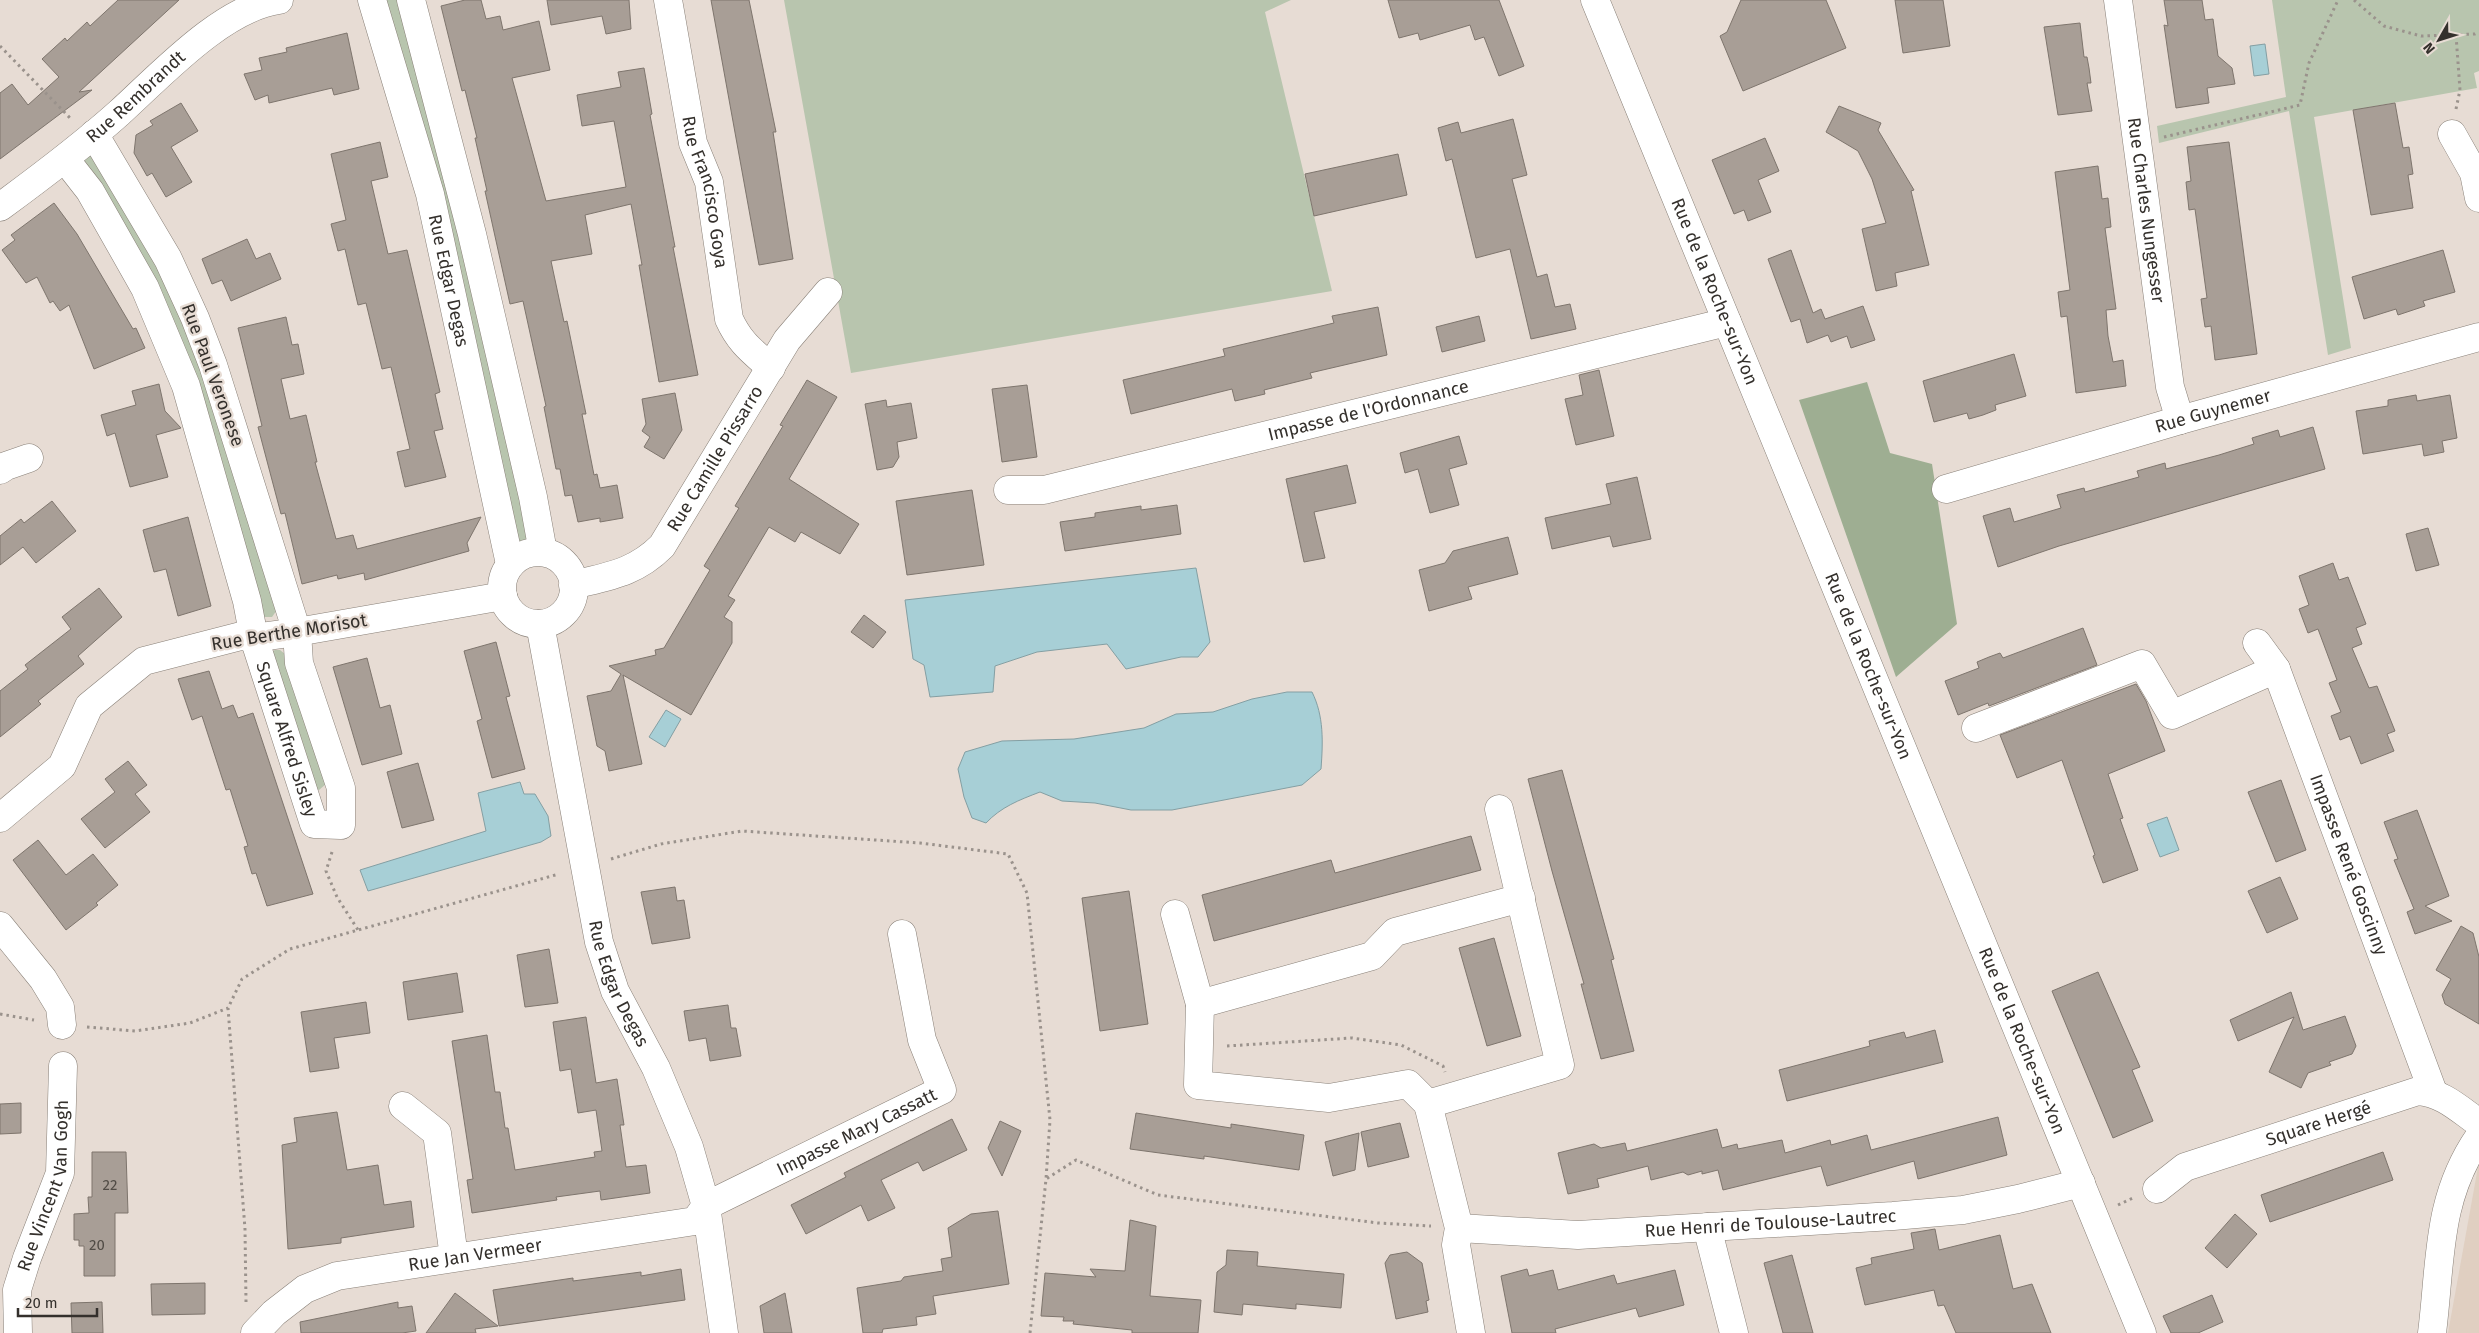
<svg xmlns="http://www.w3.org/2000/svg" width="2479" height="1333" viewBox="0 0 2479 1333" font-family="'Fira Sans',sans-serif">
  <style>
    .built { fill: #e0cfc1 }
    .green { fill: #b8c5ae }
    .forest { fill: #9eae92 }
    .water { fill: #a7cfd6; stroke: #849fa3 }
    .building { fill: #a89e96; stroke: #7e756d }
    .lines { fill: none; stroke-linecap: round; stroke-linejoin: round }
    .minor-casing { stroke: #898078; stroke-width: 29 }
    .major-casing { stroke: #898078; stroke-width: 29 }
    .path { stroke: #9a928c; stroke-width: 3; stroke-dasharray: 2.5 4; stroke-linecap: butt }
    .minor { stroke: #fff; stroke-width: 28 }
    .major { stroke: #fff; stroke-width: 28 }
    .labels { text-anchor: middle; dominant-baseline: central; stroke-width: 4.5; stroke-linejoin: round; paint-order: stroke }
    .number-label { font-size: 15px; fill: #514c46 }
    .street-label { font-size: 18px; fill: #34302c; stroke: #e7dcd4 }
  </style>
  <rect width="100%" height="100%" fill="#e7dcd4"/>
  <path class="built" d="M2479,1166V1333H2448L2478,1167Z"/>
  <g class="green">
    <path d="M382,0H400L455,199L530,537L521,543L516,540Z"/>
    <path d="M784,0H1291L1265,12L1332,291L851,373Z"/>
    <path d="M2272,0H2479V71L2474,73L2477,88L2314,117L2351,348L2328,355L2289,111L2159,143L2157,126L2286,97Z"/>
    <path d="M90,152L169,276L209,369L277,610L272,617H264L231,513L82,158Z"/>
    <path d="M275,650H280L285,654L326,784L319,790L316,789L271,652Z"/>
  </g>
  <path class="forest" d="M1867,382L1890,453L1932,464L1957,624L1896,677L1799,400Z"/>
  <g class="water">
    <path d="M2265,44L2269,74L2254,76L2250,46Z"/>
    <path d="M1196,568L1210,642L1198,657H1181L1126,669L1107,644L1037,652L995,666L993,692L930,697L924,665L913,659L905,600Z"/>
    <path d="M1287,692H1312C1324,716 1323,742 1321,769L1302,785L1172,810H1131L1095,803L1062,801L1040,792C1019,800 1001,807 986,823L972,818L964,797L958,769L965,752L1002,741L1074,739L1144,728L1176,714L1213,712L1252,699Z"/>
    <path d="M666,710L681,719L665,747L649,737Z"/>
    <path d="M520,782L524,794H535L548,816L551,836L541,842L368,891L360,870L486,831L478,793Z"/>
    <path d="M2167,817L2179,850L2160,857L2147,824Z"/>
  </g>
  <g class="building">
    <path d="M118,0H179L79,92L92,90L0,159V93L12,84L28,105L59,77L42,59L65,38L67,41L87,22L90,26Z"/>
    <path d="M465,0H481L486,19L500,16L503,30L539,21L550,70L512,78L546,201L626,187L614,121L582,126L577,95L621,87L618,72L644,68L652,114L650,115L675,247H673L698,375L659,382L639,265H642L631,204L585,215L592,254L551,261L564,322L567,321L586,414H582L594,475L597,474L600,488L617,485L623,518L600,522V518L578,522L572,495L565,496L560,469H556L544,407L546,406L523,301L510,304L485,191H487L475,138H477L465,90L462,91L441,6Z"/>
    <path d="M547,0H629L631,29L606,34L602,16L551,25Z"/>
    <path d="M711,0H749L776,132H773L793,259L759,265Z"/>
    <path d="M1388,0H1499L1524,66L1499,76L1484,37L1475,40L1470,25L1420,40L1418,33L1399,38Z"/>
    <path d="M1741,0H1826L1846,48L1743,91L1720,36L1727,32Z"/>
    <path d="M1895,0H1943L1950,46L1903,53Z"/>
    <path d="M2164,0H2202L2205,20L2213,19L2218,56L2232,68L2235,84L2207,88L2209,103L2176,108L2164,25L2168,26Z"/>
    <path d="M2080,23L2084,57H2087L2089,68L2091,83H2087L2092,111L2058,115L2044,27Z"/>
    <path d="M347,33L359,89L334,95L332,88L269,103L268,95L255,100L244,74L262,70L259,58L287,52L286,48Z"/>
    <path d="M181,103L198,131L171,147L192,182L166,197L152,173L147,176L134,153L136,135L153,125L150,121Z"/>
    <path d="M2395,103L2403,148L2409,147L2413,174L2408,175L2413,208L2371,215L2353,110Z"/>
    <path d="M1839,106L1881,123L1878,130L1914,190L1911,191L1929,265L1895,273L1897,286L1876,291L1862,229L1886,223L1872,179L1858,151L1826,132Z"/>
    <path d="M1513,119L1527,175L1512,179L1537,277L1547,274L1555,307L1570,304L1576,329L1531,339L1510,249L1476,258L1452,159L1446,161L1438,128L1458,122L1461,133Z"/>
    <path d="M1765,138L1779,171L1758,180L1771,212L1748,221L1744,210L1734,214L1712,160Z"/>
    <path d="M380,142L388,177L371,181L388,254L407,250L440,392L435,394L443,429L434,431L446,477L405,487L397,452L410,449L391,367L382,369L366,303L358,305L345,249L338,251L331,224L346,220L331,154Z"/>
    <path d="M2229,142L2257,354L2215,360L2211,326L2205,327L2203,314L2201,299L2207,298L2195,209L2189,210L2186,182L2191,181L2187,147Z"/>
    <path d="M1398,154L1407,195L1314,216L1305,174Z"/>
    <path d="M2098,166L2102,199L2108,198L2111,227L2105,228L2116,309L2106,310L2108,336L2113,362L2123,360L2126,386L2076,393L2067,316L2061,317L2058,292L2070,290L2055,172Z"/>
    <path d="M54,203L77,234L133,329L136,328L145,348L94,369L69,305L60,311L53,301L50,303L37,277L26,283L2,250L15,240L11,235Z"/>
    <path d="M247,239L256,259L270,253L281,279L231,301L222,280L212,284L202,259Z"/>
    <path d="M1791,250L1813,313L1821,309L1825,319L1863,306L1875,340L1851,348L1847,336L1831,342L1828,335L1807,343L1800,319L1791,322L1768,259Z"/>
    <path d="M2443,250L2455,292L2423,301L2425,306L2398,315L2396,309L2364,319L2352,277Z"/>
    <path d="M1378,307L1387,355L1310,373L1312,378L1264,390L1265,394L1235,401L1232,389L1131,414L1123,380L1225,356L1223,349L1334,323L1332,316Z"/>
    <path d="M1479,316L1485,341L1442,352L1436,327Z"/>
    <path d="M286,317L292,345L298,344L304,374L281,379L290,419L306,415L317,462H315L336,539L353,535L357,549L481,517L467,543L469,551L365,580L364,573L338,579L337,575L302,584L285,513L281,514L258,427L262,426L238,328Z"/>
    <path d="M2014,354L2026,396L1995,405L1996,410L1983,415L1969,419L1967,413L1934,422L1923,381Z"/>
    <path d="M1599,370L1614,436L1576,445L1565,399L1583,395L1579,375Z"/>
    <path d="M807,380L837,397L789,479L859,524L840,554L801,532L795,542L769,527L728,596L735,600L724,617L732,622V643L691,715L623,675L642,764L609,771L605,751L597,746L587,696L611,691L621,674L609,666L656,655L655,650L664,648L710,570L704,566L739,508L735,506L783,426L780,425Z"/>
    <path d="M159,384L165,411L181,428L156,435L168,477L130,487L115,433L107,436L101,415L136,405L132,391Z"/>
    <path d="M1027,385L1037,457L1002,462L992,389Z"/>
    <path d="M675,393L682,430L664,459L644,447L650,437L642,431L646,424L642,399Z"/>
    <path d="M2416,395L2417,401L2450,395L2457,438L2442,441L2444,452L2424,456L2422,444L2363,454L2356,411L2388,406V400Z"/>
    <path d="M886,400L887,407L911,403L917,438L897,442L899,457L893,467L877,470L865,404Z"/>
    <path d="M2313,427L2325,469L2059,546L1998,567L1983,516L2010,508L2014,522L2061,508L2057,495L2084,488L2085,492L2139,477L2137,471L2165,463L2166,469L2219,455L2254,444L2252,438L2278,430L2280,437Z"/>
    <path d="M1459,436L1467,464L1449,469L1459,505L1430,513L1418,469L1405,473L1400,453Z"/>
    <path d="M1347,465L1356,503L1314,512L1325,558L1304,562L1286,479Z"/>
    <path d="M1637,477L1651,539L1613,547L1610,536L1552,549L1545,518L1611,504L1606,484Z"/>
    <path d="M972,490L984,565L907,575L896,501Z"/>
    <path d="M52,501L76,531L36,563L23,547L0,565V536L21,519L24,523Z"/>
    <path d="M1177,505L1181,534L1065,551L1060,522L1095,517V513L1141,506V510Z"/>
    <path d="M188,517L211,606L178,616L166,569L154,572L143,530Z"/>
    <path d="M2428,528L2439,565L2416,571L2406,534Z"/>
    <path d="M1508,537L1518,574L1468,587L1472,599L1429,611L1419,570L1445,563L1453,551Z"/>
    <path d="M2333,563L2339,580L2348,577L2366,624L2356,628L2362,644L2352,648L2369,688L2377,686L2395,731L2387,734L2394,751L2361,764L2350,736L2340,740L2331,716L2341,712L2329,683L2337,680L2318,629L2308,633L2299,609L2309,605L2299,576Z"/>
    <path d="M99,588L122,617L78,656L84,664L38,701L41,704L0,737V691L28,669L25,665L71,629L62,617Z"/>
    <path d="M864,615L886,632L873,648L851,632Z"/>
    <path d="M2083,628L2097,665L1989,706L1988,703L1958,715L1945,681L1979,668L1977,662L1989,657L2000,653L2003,658Z"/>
    <path d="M496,642L510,696L506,697L525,769L492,778L477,721L482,719L464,651Z"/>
    <path d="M367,658L380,708L390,705L402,754L362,765L333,667Z"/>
    <path d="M209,671L222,709L233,705L238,718L253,713L313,894L267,906L256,873L252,874L244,847L248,846L230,789L226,790L202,716L192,720L178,679Z"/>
    <path d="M2136,684L2146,701L2165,751L2108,774L2123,818L2120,819L2138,870L2103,883L2093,856L2095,855L2062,760L2017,778L2000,735Z"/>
    <path d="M128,761L147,785L135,794L150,812L105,848L81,819L115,792L105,779Z"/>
    <path d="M418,763L434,820L402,828L387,772Z"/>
    <path d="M1562,770L1614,959L1611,960L1634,1051L1601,1059L1581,984H1584L1552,871L1528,779Z"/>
    <path d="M2281,780L2306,850L2276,862L2248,792Z"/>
    <path d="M2417,810L2449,896L2425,906L2452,921L2415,934L2407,912L2414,909L2394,860L2398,859L2384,822Z"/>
    <path d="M1471,836L1481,870L1214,941L1202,895L1331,860L1335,873Z"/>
    <path d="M38,840L66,875L93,854L118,885L96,903L98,905L66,930L13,860Z"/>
    <path d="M2280,877L2298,919L2267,933L2248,891Z"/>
    <path d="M675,887L677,901L684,900L690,938L652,944L641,892Z"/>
    <path d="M1129,891L1148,1024L1100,1031L1082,898Z"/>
    <path d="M2461,926L2473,933L2479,957V1024L2445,1004L2442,995L2451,979L2436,970Z"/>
    <path d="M1494,938L1521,1036L1487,1046L1459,948Z"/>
    <path d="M549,949L558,1003L525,1007L517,955Z"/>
    <path d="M2098,972L2140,1067L2132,1070L2153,1121L2113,1138L2052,991Z"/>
    <path d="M457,973L463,1012L408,1020L403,982Z"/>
    <path d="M2291,992L2303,1030L2345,1016L2356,1046L2352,1054L2329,1062L2331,1065L2308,1073L2301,1088L2269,1072L2294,1017L2238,1041L2230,1020Z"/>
    <path d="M366,1002L370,1033L334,1038L339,1068L310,1072L301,1012Z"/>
    <path d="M728,1005L731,1028H736L741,1056L710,1061L706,1038L689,1041L684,1011Z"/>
    <path d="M586,1017L596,1083L617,1079L624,1125H620L626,1167L646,1165L650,1193L601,1200L600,1191L556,1197L557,1200L472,1213L467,1180L473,1179L452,1041L487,1035L495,1092H500L505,1128H508L515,1170L595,1157L594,1152L602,1151L596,1110L578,1113L571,1069L560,1071L553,1022Z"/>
    <path d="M1935,1030L1943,1062L1787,1101L1779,1070L1870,1046L1869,1041L1904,1032L1906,1038Z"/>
    <path d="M21,1103V1133L0,1134V1104Z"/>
    <path d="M337,1112L347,1170L378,1165L384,1205L411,1201L414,1227L341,1238V1243L288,1249L282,1145L297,1142L294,1118Z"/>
    <path d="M1136,1113L1231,1128V1124L1304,1135L1299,1170L1204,1156V1159L1130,1149Z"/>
    <path d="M1998,1117L2007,1155L1918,1179L1914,1161L1827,1186L1821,1166L1723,1190L1718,1170L1702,1174V1171L1688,1175L1683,1172L1651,1180L1648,1166L1597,1179L1599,1187L1568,1194L1558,1153L1594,1144L1601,1148L1625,1143L1627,1151L1717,1129L1722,1148L1737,1144L1738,1149L1782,1140L1785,1153L1830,1140L1831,1145L1867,1135L1871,1150Z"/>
    <path d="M952,1119L967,1150L923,1171L918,1162L881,1180L895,1208L868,1221L861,1205L806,1234L791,1205L846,1177L844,1173Z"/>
    <path d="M1000,1121L1021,1131L1002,1176L988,1148Z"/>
    <path d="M1400,1123L1409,1157L1368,1167L1361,1132Z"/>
    <path d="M1359,1133L1355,1170L1333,1176L1325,1142Z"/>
    <path d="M92,1152H126L128,1213H115V1276H84V1246H79V1240H74V1214L89,1213L88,1197H92Z"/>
    <path d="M2383,1152L2393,1180L2270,1222L2261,1195Z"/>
    <path d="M998,1211L1009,1284L933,1296L936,1314L916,1317L917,1325L883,1329L882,1333H863L857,1288L901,1281L904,1277L943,1271L941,1259L952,1257L948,1228L971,1214Z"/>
    <path d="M2235,1214L2257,1234L2227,1268L2205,1248Z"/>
    <path d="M1130,1220L1156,1226L1150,1296L1201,1300L1198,1333H1132V1330L1073,1324L1074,1321H1063L1064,1317L1041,1316L1045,1273L1096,1277L1090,1269L1125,1271Z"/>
    <path d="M1935,1229L1939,1250L2000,1235L2013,1289L2032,1284L2051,1333H1956L1944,1305L1938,1306L1934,1290L1865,1305L1856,1268L1872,1264L1871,1258L1914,1249L1911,1233Z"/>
    <path d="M1227,1250L1258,1252L1257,1266L1344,1274L1341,1308L1296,1304V1309L1243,1304L1242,1315L1214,1312L1217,1272L1226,1265Z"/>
    <path d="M1407,1252L1422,1263L1429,1300L1426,1301L1428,1312L1396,1319L1385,1263L1390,1255Z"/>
    <path d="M1792,1255L1813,1333H1783L1764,1263Z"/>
    <path d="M681,1269L685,1300L499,1326L493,1290L573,1278V1281L641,1272V1276Z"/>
    <path d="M1527,1269L1529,1276L1553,1270L1558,1290L1614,1275L1617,1284L1675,1270L1684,1305L1639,1317L1636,1308L1555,1329L1556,1333H1512L1501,1276Z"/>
    <path d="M205,1283V1314L152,1315L151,1284Z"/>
    <path d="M455,1293L498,1326L475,1329L476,1333H426Z"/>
    <path d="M785,1293L792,1333H764L760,1306Z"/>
    <path d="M2212,1295L2223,1322L2198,1333H2171L2163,1316Z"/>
    <path d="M102,1302L103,1333H72L71,1303Z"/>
    <path d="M398,1302V1308L412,1306L416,1331L402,1333H301L300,1322Z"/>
  </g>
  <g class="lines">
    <g class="minor-casing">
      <g id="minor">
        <path id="s1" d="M372,0L430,194L510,564"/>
        <path d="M411,0L472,234L533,497L543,552"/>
        <path id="s2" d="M668,0L693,143L709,182L729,319C740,343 752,351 771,368"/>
        <path id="s3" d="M2118,0L2170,387L2180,420"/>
        <path d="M2452,134L2474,173L2479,198"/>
        <path id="s4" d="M65,159L90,191L145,288L186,386L247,601L254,638L314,824L341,825V788L299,663L297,632L213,365L195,318L168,259L94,134"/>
        <path id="s5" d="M0,207C41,177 81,147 119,113C161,75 222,8 279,0"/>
        <path d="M0,470L6,466L29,458"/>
        <path id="s6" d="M1946,489L2180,420L2479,337"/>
        <path id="s7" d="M1008,490H1044L1727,322"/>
        <circle cx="538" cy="588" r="36"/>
        <path id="s8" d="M573,585C609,576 635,573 662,546L787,340L828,292"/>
        <path id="s9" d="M540,624L599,942L615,991L656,1068L689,1147L706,1206L724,1333"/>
        <path id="s10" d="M2257,643L2276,669L2433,1092"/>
        <path d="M1976,728L2142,664L2172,715L2276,669"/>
        <path d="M0,818L62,766L89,706L144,661L241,636L254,638L297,632L503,596"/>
        <path d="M1175,914L1200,1004L1372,956L1395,932L1521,898"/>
        <path d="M0,926L43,979L60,1007L62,1025"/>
        <path d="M1200,1004L1198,1085L1329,1098L1408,1084L1428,1104L1560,1065L1499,809"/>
        <path d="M1428,1104L1459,1228L1456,1245L1471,1333"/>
        <path d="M403,1106L437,1133L454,1257"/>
        <path id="s11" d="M2157,1189L2185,1167L2418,1091C2443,1093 2459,1109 2479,1123"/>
        <path d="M1707,1227L1734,1333"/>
        <path id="s12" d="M1459,1228L1578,1235L1893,1216L1963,1210L2018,1199L2081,1183"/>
        <path id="s13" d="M18,1333L17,1290L27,1258L60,1173L63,1066"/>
        <path id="s14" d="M255,1333L274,1313L305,1289L337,1276L695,1221L706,1206L942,1090L922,1040L902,934"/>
        <path d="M2432,1333C2441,1262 2436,1199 2479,1137"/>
      </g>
    </g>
    <g class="major-casing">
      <g id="major">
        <path id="s15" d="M1595,0L2142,1333"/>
      </g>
    </g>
    <g class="path">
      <path d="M2354,0L2384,26L2421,36L2475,34L2479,32"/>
      <path d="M0,46L72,120"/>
      <path d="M2456,109L2460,90L2456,35"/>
      <path d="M2164,137L2300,105L2309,63L2338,0"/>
      <path d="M332,852L326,871L337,897L358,930"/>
      <path d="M611,859L661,844L742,831L920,843L1008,854L1027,893L1050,1120L1046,1179"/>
      <path d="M0,1014L34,1020"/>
      <path d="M87,1027L135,1031L190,1023L228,1008"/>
      <path d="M1227,1046L1352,1038L1401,1045L1443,1066L1445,1072"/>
      <path d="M2118,1205L2133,1198"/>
      <path d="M246,1302L245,1229L228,1008L242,979L290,949L559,874"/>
      <path d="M1030,1333L1046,1179L1076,1160L1158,1195L1378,1223L1431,1226"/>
    </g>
    <use href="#minor" class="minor"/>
    <use href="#major" class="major"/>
  </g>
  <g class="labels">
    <g class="number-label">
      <text x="110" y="1185">22</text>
      <text x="97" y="1245">20</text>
    </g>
    <g class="street-label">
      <text stroke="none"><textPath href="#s5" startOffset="175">Rue Rembrandt</textPath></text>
      <text stroke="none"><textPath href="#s2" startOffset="196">Rue Francisco Goya</textPath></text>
      <text stroke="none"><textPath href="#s3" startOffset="212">Rue Charles Nungesser</textPath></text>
      <text stroke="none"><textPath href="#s1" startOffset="291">Rue Edgar Degas</textPath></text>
      <text stroke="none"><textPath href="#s15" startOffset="315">Rue de la Roche-sur-Yon</textPath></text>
      <text transform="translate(213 375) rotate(70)">Rue Paul Veronese</text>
      <text stroke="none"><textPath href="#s7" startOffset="370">Impasse de l'Ordonnance</textPath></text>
      <text stroke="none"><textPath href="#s6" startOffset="278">Rue Guynemer</textPath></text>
      <text stroke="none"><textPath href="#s8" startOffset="201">Rue Camille Pissarro</textPath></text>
      <text transform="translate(289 632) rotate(-9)">Rue Berthe Morisot</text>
      <text stroke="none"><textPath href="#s15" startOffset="720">Rue de la Roche-sur-Yon</textPath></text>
      <text stroke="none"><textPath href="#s4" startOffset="626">Square Alfred Sisley</textPath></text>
      <text stroke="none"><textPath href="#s10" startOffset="241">Impasse René Goscinny</textPath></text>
      <text stroke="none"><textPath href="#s9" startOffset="369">Rue Edgar Degas</textPath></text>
      <text stroke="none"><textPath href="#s15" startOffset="1125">Rue de la Roche-sur-Yon</textPath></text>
      <text stroke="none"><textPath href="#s11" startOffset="176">Square Hergé</textPath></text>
      <text stroke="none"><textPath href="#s14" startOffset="650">Impasse Mary Cassatt</textPath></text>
      <text stroke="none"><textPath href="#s13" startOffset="152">Rue Vincent Van Gogh</textPath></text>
      <text stroke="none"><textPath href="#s12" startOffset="312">Rue Henri de Toulouse-Lautrec</textPath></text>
      <text stroke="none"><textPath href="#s14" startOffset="241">Rue Jan Vermeer</textPath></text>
    </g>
  </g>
  <g transform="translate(2439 40) rotate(231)" stroke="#e7dcd4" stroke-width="4" paint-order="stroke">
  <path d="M0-4L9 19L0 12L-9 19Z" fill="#34302c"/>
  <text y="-8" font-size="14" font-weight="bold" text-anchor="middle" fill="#34302c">N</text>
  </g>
  <path d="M18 1308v8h79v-8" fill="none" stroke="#34302c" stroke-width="2.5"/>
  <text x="25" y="1308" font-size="15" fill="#34302c" stroke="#e7dcd4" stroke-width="4" paint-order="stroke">20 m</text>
</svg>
